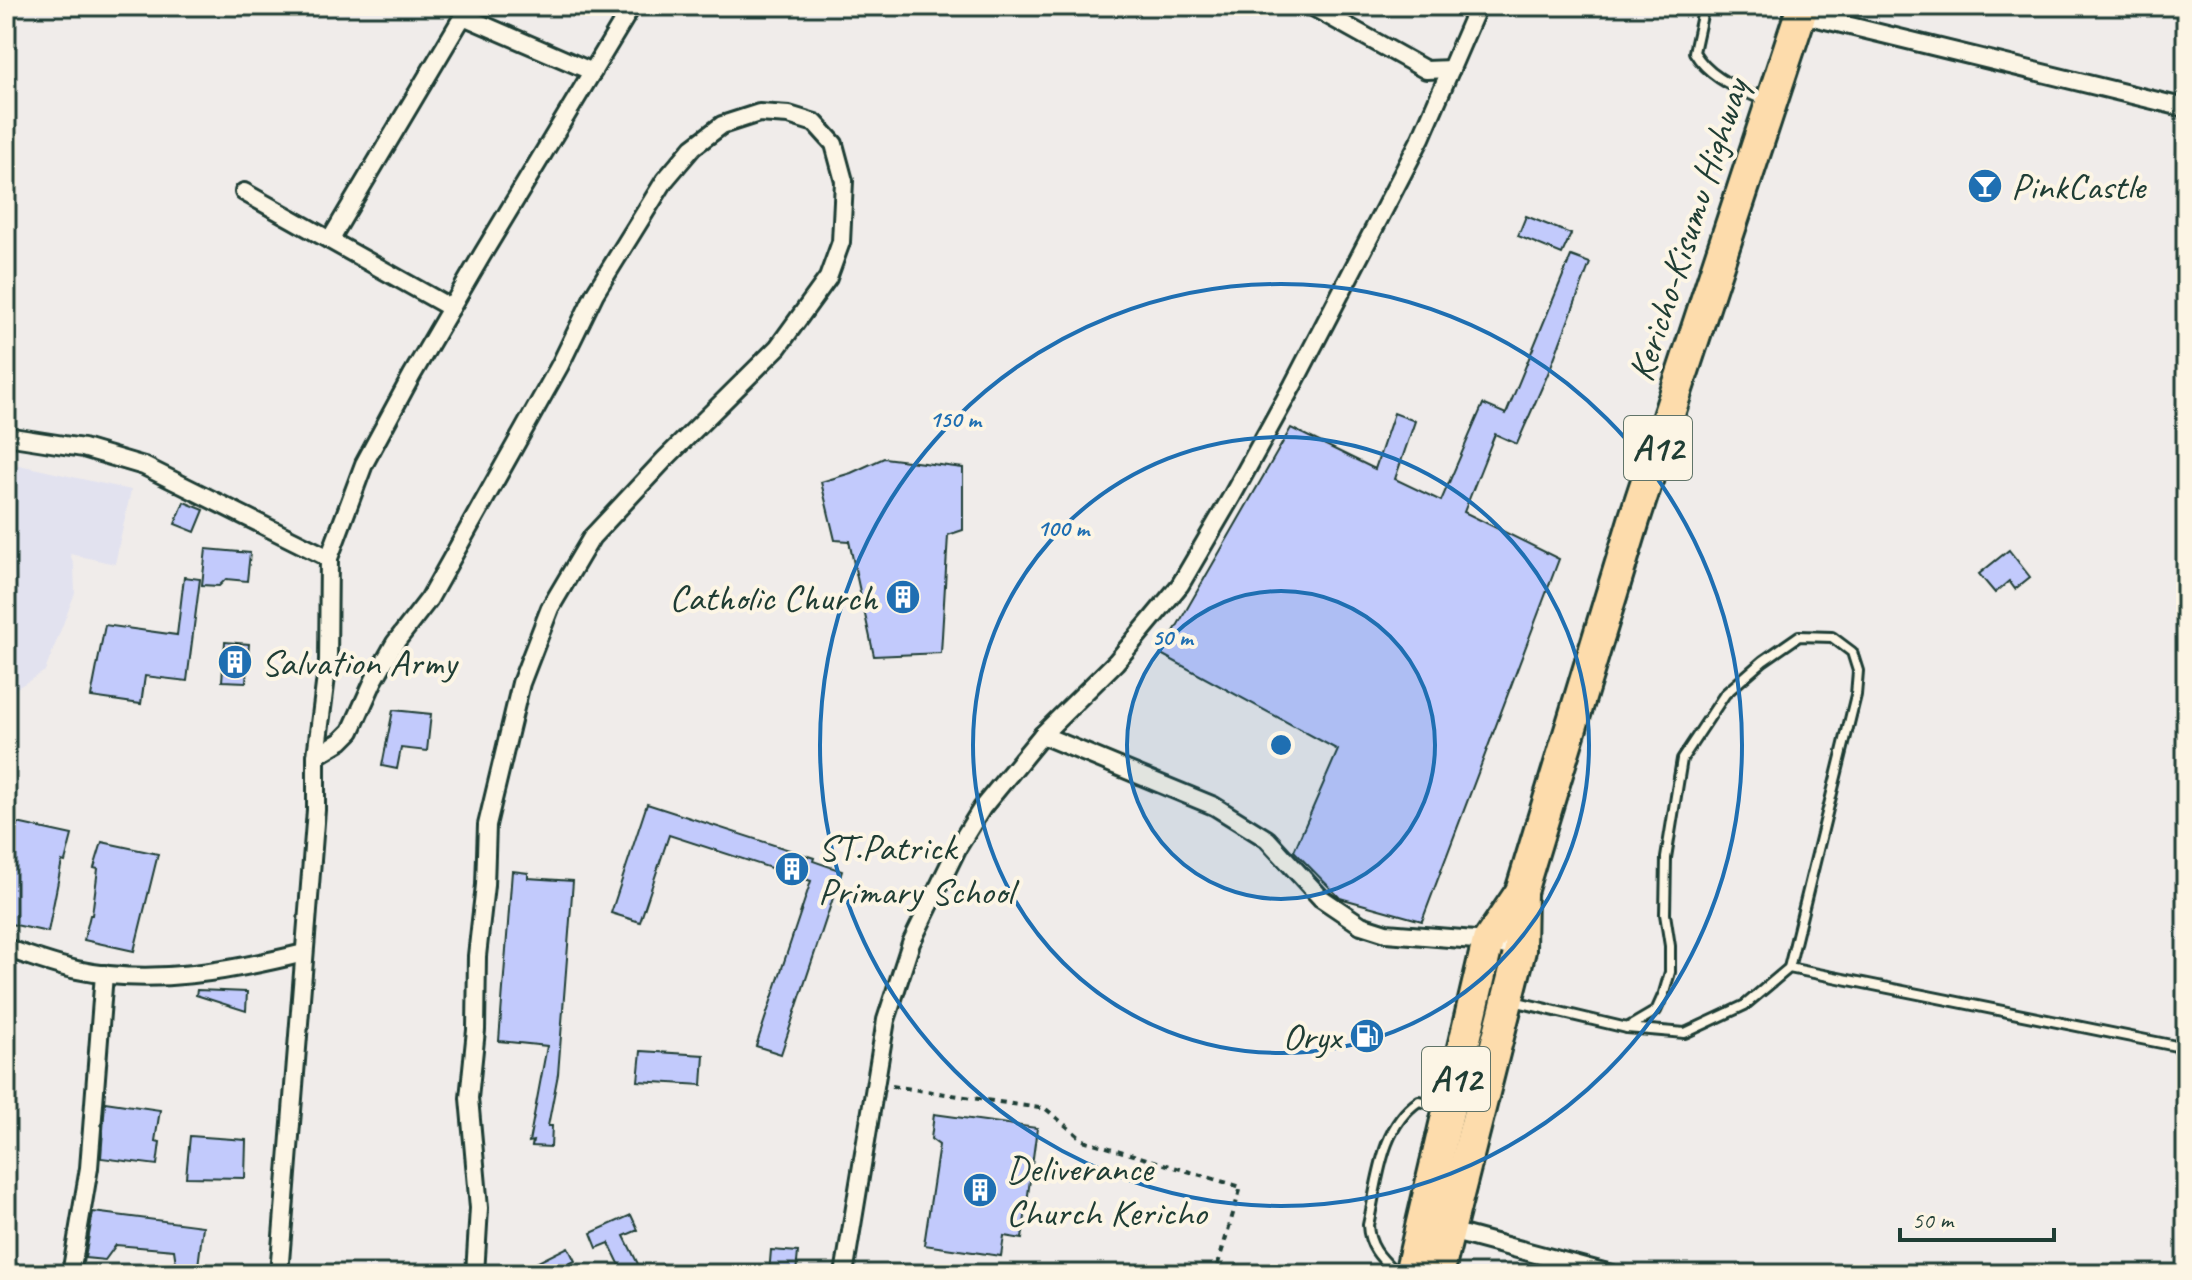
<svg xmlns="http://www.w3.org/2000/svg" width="2192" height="1280" viewBox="0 0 2192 1280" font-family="Caveat,sans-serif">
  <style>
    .built { fill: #e2e2ef }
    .building { fill: #c2cafc; stroke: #1f3d34; stroke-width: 2 }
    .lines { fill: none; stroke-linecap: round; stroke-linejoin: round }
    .lane-casing { stroke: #1f3d34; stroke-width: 14 }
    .street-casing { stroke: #1f3d34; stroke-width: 22 }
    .highway-casing { stroke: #1f3d34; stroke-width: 36 }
    .path { stroke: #1f3d34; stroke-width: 4; stroke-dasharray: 6 6; stroke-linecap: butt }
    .lane { stroke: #fcf5e5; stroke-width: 8 }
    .street { stroke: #fcf5e5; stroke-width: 16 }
    .highway { stroke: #fddcac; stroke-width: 30 }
    .ring { fill: none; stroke: #1f6fb2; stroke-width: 4 }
    .labels { text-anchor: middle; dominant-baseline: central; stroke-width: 8; stroke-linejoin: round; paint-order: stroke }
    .shield { fill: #fcf5e5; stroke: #617469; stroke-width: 2 }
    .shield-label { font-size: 36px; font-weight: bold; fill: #1f3d34 }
    .poi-label { font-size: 38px; fill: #1f3d34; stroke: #fcf5e5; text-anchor: start }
    .street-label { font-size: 38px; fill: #1f3d34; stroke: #fcf5e5 }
    .centre { fill: #1f6fb2; stroke: #fcf5e5; stroke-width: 4 }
    .ring-label { font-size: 24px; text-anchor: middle; font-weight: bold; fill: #1f6fb2; stroke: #fcf5e5; stroke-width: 8; stroke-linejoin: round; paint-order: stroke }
  </style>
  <rect width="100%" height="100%" fill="#f0ecea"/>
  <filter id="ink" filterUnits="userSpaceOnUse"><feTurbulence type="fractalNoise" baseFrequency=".0125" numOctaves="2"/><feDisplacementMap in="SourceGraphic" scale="16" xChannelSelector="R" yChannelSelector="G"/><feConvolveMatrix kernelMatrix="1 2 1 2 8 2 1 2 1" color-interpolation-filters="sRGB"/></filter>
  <g filter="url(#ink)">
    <path class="built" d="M6,462L131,490L115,564L70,554L74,565L75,593L45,671L17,688L6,702Z"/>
    <g class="building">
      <path d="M1526,216L1571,234L1562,254L1518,236Z"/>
      <path d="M1571,256L1590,263L1550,369L1517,444L1495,434L1464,512L1559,559L1422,921L1340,898L1294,851L1338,750L1161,654L1291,428L1375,469L1394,413L1415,421L1395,479L1441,501L1483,404L1506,414Z"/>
      <path d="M884,458L963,468V530L948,535L941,653L874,656L849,541L835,540L821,482L851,473Z"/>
      <path d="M184,502L204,510L195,532L175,524Z"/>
      <path d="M206,549L250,553L247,581L226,579L219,586L202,585Z"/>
      <path d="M2009,550L2030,577L2015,589L2009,581L1995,593L1979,574Z"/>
      <path d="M184,577L200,579L187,681L145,676L141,704L91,697L105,625L177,635Z"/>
      <path d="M225,642L249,644L246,682L222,681Z"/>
      <path d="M393,710L431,714L427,751L401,748L397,769L382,766Z"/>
      <path d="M647,804L814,858L813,861L842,871L781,1054L756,1046L811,881L669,835L640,922L611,913Z"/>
      <path d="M17,823L72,835L65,862L62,861L48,932L6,923V876Z"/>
      <path d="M102,842L158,854L134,951L84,940L90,915H92L98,869L94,868Z"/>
      <path d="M512,871L528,873V878L573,881L558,1074L548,1126H552L551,1147L532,1146L533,1141L529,1142L547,1046L499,1041Z"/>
      <path d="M197,990L247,992L246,1011L196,995Z"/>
      <path d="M641,1051L704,1055L702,1085L638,1081Z"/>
      <path d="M105,1102L160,1110L155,1141L160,1142L157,1165L101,1158Z"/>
      <path d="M934,1114L1037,1128L1022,1239L1004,1236L1001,1256L924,1245L939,1145L931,1139Z"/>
      <path d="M190,1136L246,1140L245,1178L186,1177Z"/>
      <path d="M93,1212L203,1226L198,1266L177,1270L174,1250L116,1245L105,1260L85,1258Z"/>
      <path d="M631,1215L638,1230L624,1236L643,1274H624L609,1243L597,1248L591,1233Z"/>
      <path d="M568,1247L575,1261L548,1274H514Z"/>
      <path d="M771,1250L798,1252L796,1274H769Z"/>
    </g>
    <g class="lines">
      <g class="lane-casing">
        <g id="lane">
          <path d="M1704,6L1694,52C1710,79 1738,88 1765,101"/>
          <path d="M1513,1001L1627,1028L1685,1033L1745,1005L1789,968L2186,1048"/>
          <path d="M1627,1028L1656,1011L1664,993L1670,972V946L1665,914L1666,858L1682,759L1725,694L1763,661L1799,636L1832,637L1852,652L1858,671L1856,695L1789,968"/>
          <path d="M1397,1274C1382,1259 1369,1248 1368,1225C1378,1182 1380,1127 1419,1101L1445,1108"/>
        </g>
      </g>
      <g class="street-casing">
        <g id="street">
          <path d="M1311,6L1426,70L1451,69"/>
          <path d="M1801,14L2186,108"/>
          <path d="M244,192L451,308"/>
          <path d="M330,240L463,16L593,72"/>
          <path d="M6,436L83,448L144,466L329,558"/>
          <path d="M1042,735L1214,806L1267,839L1321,898L1361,925L1386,933L1488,941L1520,950"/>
          <path d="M316,756L341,741L351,731L374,680L395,643L429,599L560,365L595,293L665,180L693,147L722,125L759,113L789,115L815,123L834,144L844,181L841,242L828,278L778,347L664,460L592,537L550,608L521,683L487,825L485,885L477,956L476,1030L469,1098L479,1208L475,1274"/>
          <path d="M6,948C29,956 53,965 77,970C152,986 231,971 304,953"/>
          <path d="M1450,1231L1611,1274"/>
          <path d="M71,1274L89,1168L104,974"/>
          <path d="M279,1274L316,810V756L328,661L329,558L364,464L412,375L482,255L632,6"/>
          <path d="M844,1274L886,1020L911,943L958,847L982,808L1042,735L1116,662L1180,585L1232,496L1293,385L1421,138L1478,6"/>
        </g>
      </g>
      <g class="highway-casing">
        <g id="highway">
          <path d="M1410,1274L1488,941L1521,892"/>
          <path d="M1438,1274L1520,950L1521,892L1635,517L1803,6"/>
        </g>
      </g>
      <path class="path" d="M892,1086L1046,1109L1083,1140L1241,1187L1215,1274"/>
      <use href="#lane" class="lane"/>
      <use href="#street" class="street"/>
      <use href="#highway" class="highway"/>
    </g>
  </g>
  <circle cx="1281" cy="745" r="154" fill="#1f6fb2" fill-opacity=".12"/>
  <g class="ring">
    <circle cx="1281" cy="745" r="154"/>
    <circle cx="1281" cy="745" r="308"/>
    <circle cx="1281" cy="745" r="461"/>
  </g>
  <defs>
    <g id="bar-disc" transform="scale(1.8)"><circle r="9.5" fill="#1f6fb2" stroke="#fcf5e5"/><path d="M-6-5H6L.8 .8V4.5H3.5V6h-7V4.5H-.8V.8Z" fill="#fff"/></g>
    <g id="building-disc" transform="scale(1.8)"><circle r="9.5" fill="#1f6fb2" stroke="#fcf5e5"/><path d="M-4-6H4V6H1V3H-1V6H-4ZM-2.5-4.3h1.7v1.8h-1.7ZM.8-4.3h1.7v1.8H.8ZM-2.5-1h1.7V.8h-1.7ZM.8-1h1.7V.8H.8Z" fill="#fff"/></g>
    <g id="fuel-disc" transform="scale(1.8)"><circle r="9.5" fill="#1f6fb2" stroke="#fcf5e5"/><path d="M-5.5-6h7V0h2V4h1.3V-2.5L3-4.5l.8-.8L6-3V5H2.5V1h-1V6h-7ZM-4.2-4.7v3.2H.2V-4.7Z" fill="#fff"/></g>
  </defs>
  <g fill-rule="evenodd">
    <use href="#bar-disc" x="1985" y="186"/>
    <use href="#building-disc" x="903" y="597"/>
    <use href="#building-disc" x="235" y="662"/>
    <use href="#building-disc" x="792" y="869"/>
    <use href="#fuel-disc" x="1367" y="1036"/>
    <use href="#building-disc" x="980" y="1190"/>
  </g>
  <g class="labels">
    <g class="shield">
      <rect x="1624" y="416" width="68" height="64" rx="6"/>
      <rect x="1422" y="1047" width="68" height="64" rx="6"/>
    </g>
    <g class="shield-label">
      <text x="1658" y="448">A12</text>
      <text x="1456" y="1079">A12</text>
    </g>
    <g class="poi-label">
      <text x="2011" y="186">PinkCastle</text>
      <text x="877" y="597" text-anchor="end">Catholic Church</text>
      <text x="261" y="662">Salvation Army</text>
      <text x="818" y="847">ST.Patrick<tspan x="818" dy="44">Primary School</tspan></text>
      <text x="1341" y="1036" text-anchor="end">Oryx</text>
      <text x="1006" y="1168">Deliverance<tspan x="1006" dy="44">Church Kericho</tspan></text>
    </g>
    <g class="street-label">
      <text transform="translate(1688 230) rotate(-72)">Kericho-Kisumu Highway</text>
    </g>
  </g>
  <circle cx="1281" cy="745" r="12" class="centre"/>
  <g class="ring-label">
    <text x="955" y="427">150 m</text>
    <text x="1063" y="536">100 m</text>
    <text x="1172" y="645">50 m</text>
  </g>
  <rect width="2192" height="1280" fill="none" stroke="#fcf5e5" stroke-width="32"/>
  <rect x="16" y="16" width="2160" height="1248" fill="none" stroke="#1f3d34" stroke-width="3" filter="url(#ink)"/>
  <path d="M1900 1228v12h154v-12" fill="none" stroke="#1f3d34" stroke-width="4"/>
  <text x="1912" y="1228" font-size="24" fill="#1f3d34" stroke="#fcf5e5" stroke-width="6" paint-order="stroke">50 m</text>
</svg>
